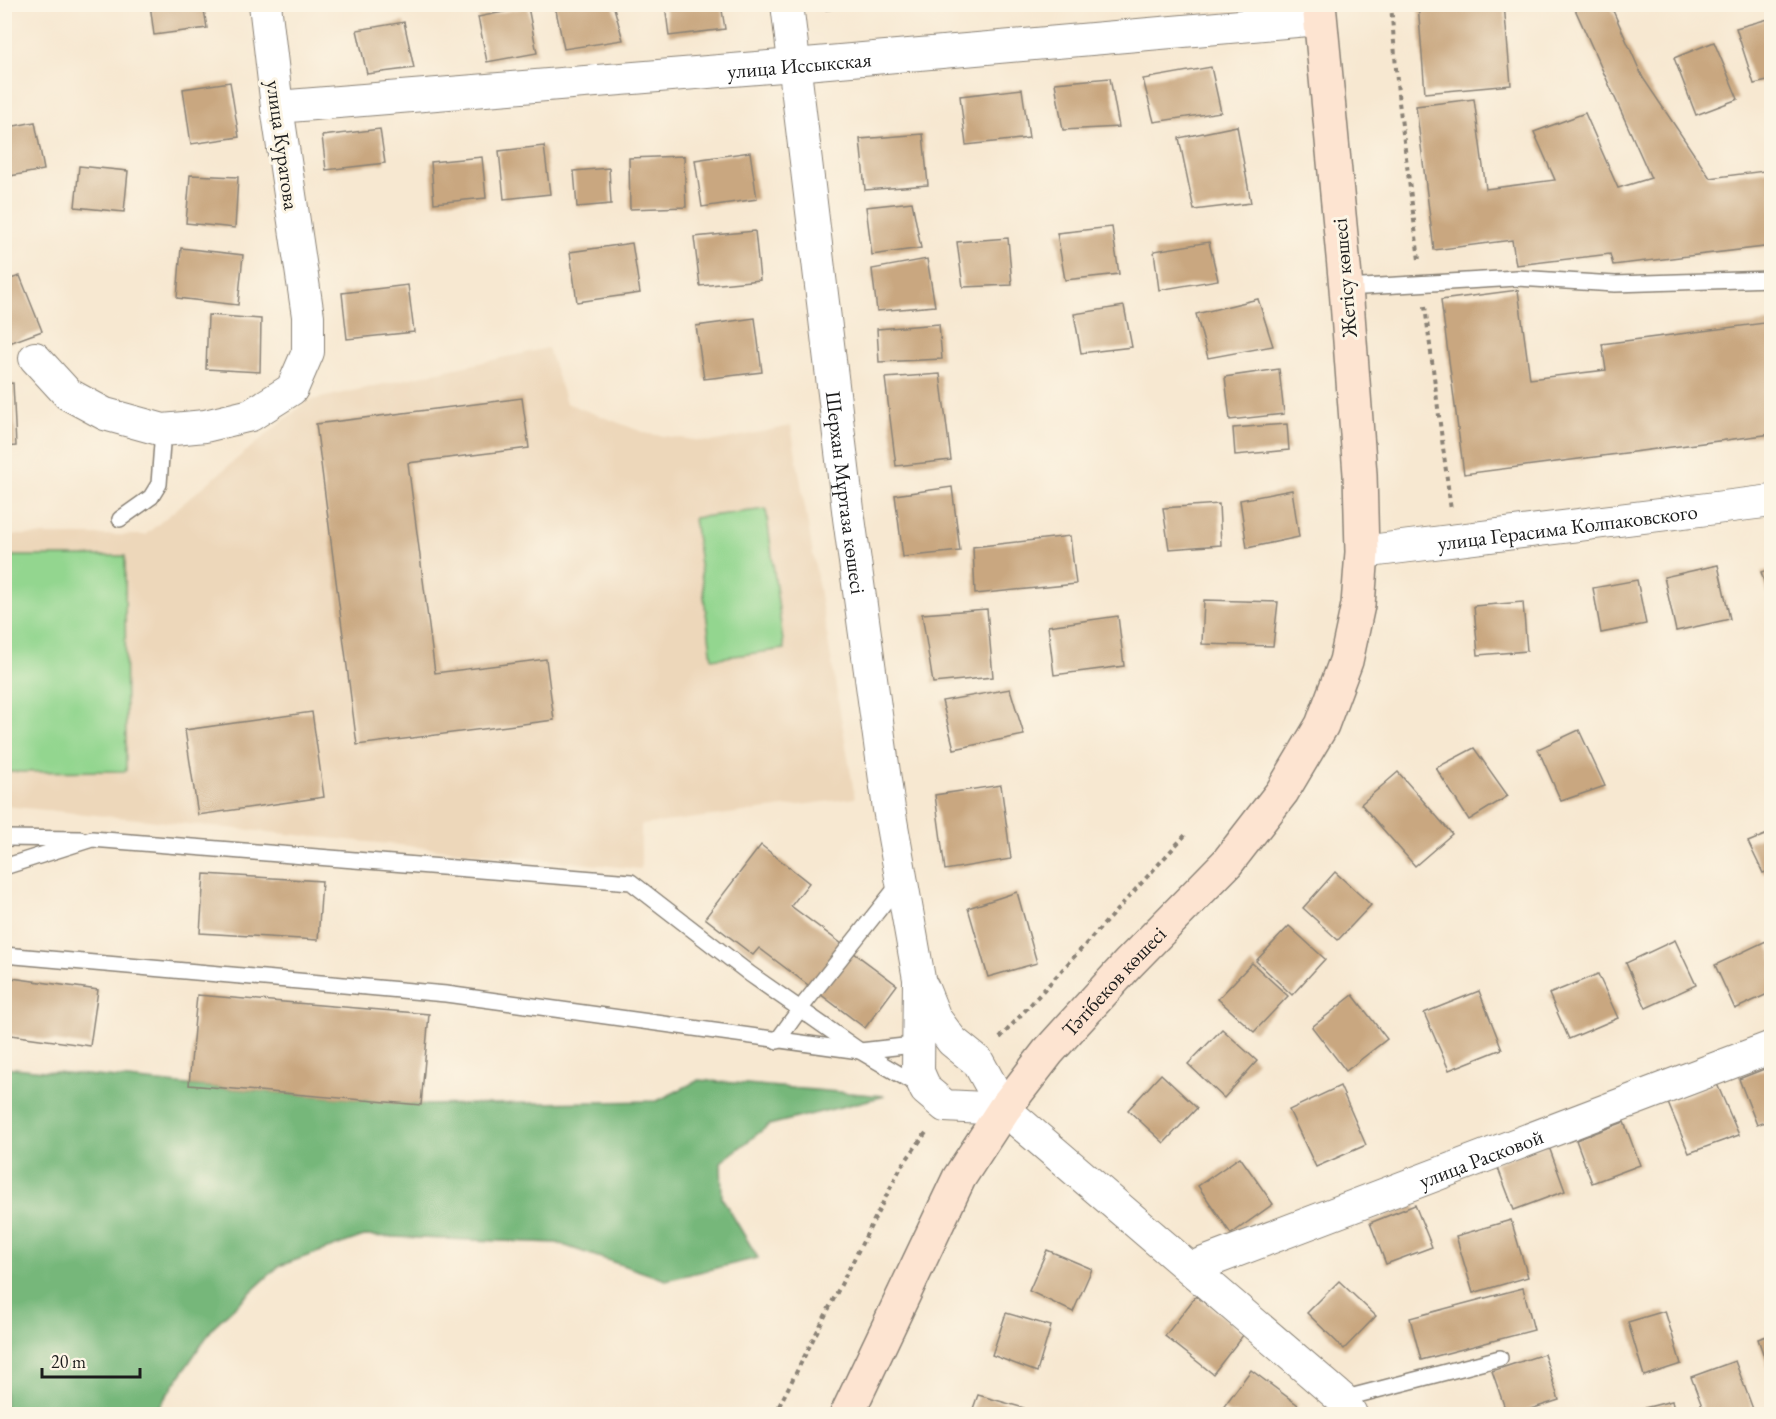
<svg xmlns="http://www.w3.org/2000/svg" width="1776" height="1419" viewBox="0 0 1776 1419" font-family="'EB Garamond',serif">
  <style>
    .built { fill: #edd7ba }
    .green { fill: #93d68f; stroke: #587956; stroke-width: 1.5 }
    .forest { fill: #76b77a; stroke: #496a4b; stroke-width: 1.5 }
    .building { fill: #c9a780 }
    .lines { fill: none; stroke-linecap: round; stroke-linejoin: round }
    .lane-casing { stroke: #8a8276; stroke-width: 18 }
    .street-casing { stroke: #8a8276; stroke-width: 34 }
    .secondary-casing { stroke: #8a8276; stroke-width: 36 }
    .path { stroke: #8a8276; stroke-width: 4; stroke-dasharray: 4.5 4.5; stroke-linecap: butt }
    .lane { stroke: #fff; stroke-width: 15 }
    .street { stroke: #fff; stroke-width: 32 }
    .secondary { stroke: #fde4d1; stroke-width: 33 }
    .labels { text-anchor: middle; dominant-baseline: central; stroke-width: 6; stroke-linejoin: round; paint-order: stroke }
    .street-label { font-size: 21px; fill: #1c1c1c; stroke: #fcf5e5 }
  </style>
  <rect width="100%" height="100%" fill="#fcf5e5"/>
  <filter id="ink" filterUnits="userSpaceOnUse"><feTurbulence type="fractalNoise" baseFrequency=".0167" numOctaves="2"/><feDisplacementMap in="SourceGraphic" scale="12" xChannelSelector="R" yChannelSelector="G"/><feConvolveMatrix kernelMatrix="1 2 1 2 8 2 1 2 1" color-interpolation-filters="sRGB"/></filter>
  <filter id="wash" filterUnits="userSpaceOnUse"><feTurbulence type="fractalNoise" baseFrequency=".008" numOctaves="4" result="noise"/><feDisplacementMap in="SourceGraphic" scale="24" xChannelSelector="R" yChannelSelector="G"/><feGaussianBlur stdDeviation="1.35" result="paint"/><feColorMatrix in="noise" values="0 0 0 0 0 0 0 0 0 0 0 0 0 0 0 0 0 1.4 0 .05"/><feComposite in="paint" operator="in"/></filter>
  <g filter="url(#wash)">
    <rect width="100%" height="100%" fill="#f7e8d1"/>
    <path class="built" d="M548,348L566,403L648,434L711,442L791,426L855,798L641,825V869L5,806L4,535H145L307,401Z"/>
    <g class="green">
      <path d="M766,509L784,649L712,659L694,518Z"/>
      <path d="M5,556H125L126,771L5,772Z"/>
    </g>
    <path class="forest" d="M4,1067L189,1085L422,1105L657,1101L699,1080L885,1096L769,1125L721,1162L722,1198L758,1258L666,1280L557,1243L364,1236L279,1266L214,1326L154,1414H5Z"/>
    <g id="blocks">
      <g class="building">
        <path d="M150,4H203L207,28L154,35Z"/>
        <path d="M565,4H613L623,40L564,49L555,6Z"/>
        <path d="M665,4H721L725,29L669,36Z"/>
        <path d="M825,4H858V6L826,10Z"/>
        <path d="M1418,4H1504L1511,85L1425,93Z"/>
        <path d="M1585,4H1610L1643,78L1710,178L1772,170V246L1613,265L1610,254L1516,265L1512,240L1434,250L1416,106L1474,99L1486,189L1555,180L1534,132L1585,113L1618,188L1651,178L1575,9Z"/>
        <path d="M528,7L537,53L487,62L478,17Z"/>
        <path d="M1772,18V80L1754,84L1736,28Z"/>
        <path d="M404,22L414,68L367,74L357,30Z"/>
        <path d="M1714,42L1738,99L1696,115L1674,58Z"/>
        <path d="M1211,67L1221,112L1154,122L1143,79Z"/>
        <path d="M1110,78L1119,127L1063,130L1055,83Z"/>
        <path d="M230,82L239,137L191,144L183,89Z"/>
        <path d="M1022,89L1029,138L966,145L960,96Z"/>
        <path d="M35,122L44,170L4,177V128Z"/>
        <path d="M1237,126L1251,203L1194,210L1179,138Z"/>
        <path d="M380,129L385,163L326,170L322,136Z"/>
        <path d="M923,134L928,185L865,190L860,139Z"/>
        <path d="M544,146L550,194L504,199L499,151Z"/>
        <path d="M750,152L757,199L702,207L695,160Z"/>
        <path d="M684,156L686,207L630,209L629,158Z"/>
        <path d="M482,157L486,198L434,203L431,162Z"/>
        <path d="M79,166L128,171L124,212L75,207Z"/>
        <path d="M609,168L611,204L577,207L574,171Z"/>
        <path d="M190,175L238,177L235,228L186,223Z"/>
        <path d="M912,202L921,248L872,255L866,207Z"/>
        <path d="M1112,227L1119,274L1065,280L1057,233Z"/>
        <path d="M755,231L760,280L700,286L694,237Z"/>
        <path d="M1008,238L1012,285L963,287L957,242Z"/>
        <path d="M1209,242L1218,280L1159,290L1154,251Z"/>
        <path d="M632,243L640,293L577,302L570,252Z"/>
        <path d="M181,248L243,255L238,305L177,298Z"/>
        <path d="M927,259L935,306L877,311L872,269Z"/>
        <path d="M20,276L42,331L4,345V281Z"/>
        <path d="M408,285L414,332L347,339L342,293Z"/>
        <path d="M1518,290L1530,379L1606,370L1602,344L1772,322V434L1464,474L1441,300Z"/>
        <path d="M1258,299L1273,346L1208,358L1196,314Z"/>
        <path d="M1124,306L1132,347L1081,353L1074,314Z"/>
        <path d="M208,315L261,319L260,372L206,369Z"/>
        <path d="M755,318L762,372L704,379L696,326Z"/>
        <path d="M939,324L942,359L879,362L877,329Z"/>
        <path d="M1279,369L1284,414L1230,420L1225,377Z"/>
        <path d="M940,374L951,460L896,466L885,378Z"/>
        <path d="M13,383L16,446L4,447V384Z"/>
        <path d="M522,398L529,448L408,463L435,673L546,659L554,720L357,745L316,424Z"/>
        <path d="M1287,424L1289,450L1235,455L1233,428Z"/>
        <path d="M952,487L960,551L903,557L895,495Z"/>
        <path d="M1292,490L1299,537L1247,548L1240,500Z"/>
        <path d="M1219,504L1221,545L1169,549L1163,508Z"/>
        <path d="M1070,536L1076,584L975,594L973,547Z"/>
        <path d="M1718,565L1730,619L1676,631L1664,577Z"/>
        <path d="M1772,569V604H1771L1761,572Z"/>
        <path d="M1637,580L1646,624L1601,633L1593,588Z"/>
        <path d="M1204,600L1278,602L1273,646L1202,644Z"/>
        <path d="M1523,602L1527,651L1478,655L1474,606Z"/>
        <path d="M987,609L993,677L933,683L922,614Z"/>
        <path d="M1118,616L1124,666L1054,675L1048,626Z"/>
        <path d="M1010,689L1024,735L954,749L942,701Z"/>
        <path d="M312,712L324,797L198,815L185,730Z"/>
        <path d="M1579,730L1605,786L1561,801L1538,749Z"/>
        <path d="M1474,748L1508,796L1469,820L1436,768Z"/>
        <path d="M1398,772L1452,834L1415,866L1361,804Z"/>
        <path d="M1001,785L1011,859L945,870L935,795Z"/>
        <path d="M1772,832V870L1763,873L1748,842Z"/>
        <path d="M761,845L809,883L791,906L897,985L865,1028L759,948L753,955L705,918Z"/>
        <path d="M1335,872L1371,905L1338,940L1303,908Z"/>
        <path d="M204,874L322,881L318,940L200,933Z"/>
        <path d="M1017,892L1037,963L988,977L968,908Z"/>
        <path d="M1289,926L1325,959L1292,995L1256,961Z"/>
        <path d="M1675,940L1696,985L1646,1008L1626,963Z"/>
        <path d="M1766,941L1772,953V992L1735,1009L1715,965Z"/>
        <path d="M1252,963L1288,996L1254,1032L1218,999Z"/>
        <path d="M1598,974L1618,1018L1569,1039L1549,994Z"/>
        <path d="M4,977L98,990L90,1046L4,1034Z"/>
        <path d="M1479,991L1502,1049L1449,1070L1424,1013Z"/>
        <path d="M197,995L429,1014L421,1105L189,1085Z"/>
        <path d="M1353,995L1387,1039L1346,1071L1312,1027Z"/>
        <path d="M1222,1029L1257,1061L1224,1098L1188,1064Z"/>
        <path d="M1772,1066V1119L1757,1125L1739,1079Z"/>
        <path d="M1161,1074L1197,1108L1164,1143L1128,1110Z"/>
        <path d="M1717,1084L1739,1135L1689,1153L1668,1103Z"/>
        <path d="M1340,1086L1366,1145L1316,1167L1289,1110Z"/>
        <path d="M1624,1122L1640,1165L1592,1183L1576,1140Z"/>
        <path d="M1548,1144L1565,1191L1514,1210L1496,1163Z"/>
        <path d="M1240,1157L1273,1204L1231,1234L1198,1186Z"/>
        <path d="M1415,1205L1432,1247L1386,1264L1370,1223Z"/>
        <path d="M1511,1220L1528,1277L1473,1293L1456,1236Z"/>
        <path d="M1047,1250L1092,1269L1073,1312L1029,1291Z"/>
        <path d="M1339,1281L1376,1316L1344,1349L1307,1313Z"/>
        <path d="M1523,1288L1534,1330L1421,1360L1410,1318Z"/>
        <path d="M1196,1296L1244,1334L1213,1374L1165,1336Z"/>
        <path d="M1665,1311L1681,1364L1644,1376L1628,1322Z"/>
        <path d="M1006,1313L1051,1326L1037,1372L992,1355Z"/>
        <path d="M1772,1334V1376H1771L1758,1339Z"/>
        <path d="M1544,1354L1559,1400L1515,1414H1507L1492,1371Z"/>
        <path d="M1735,1361L1753,1409L1740,1414H1705L1691,1377Z"/>
        <path d="M1251,1370L1298,1405L1291,1414H1229L1222,1409Z"/>
        <path d="M978,1395L1024,1408L1022,1414H971Z"/>
        <path d="M1672,1401L1675,1414H1621Z"/>
      </g>
    </g>
  </g>
  <g filter="url(#ink)">
    <use href="#blocks" fill-opacity="0" stroke="#8a8276" stroke-width="1.5"/>
    <g class="lines">
      <g class="lane-casing">
        <g id="lane">
          <path d="M1346,288L1517,278L1615,284L1772,279"/>
          <path d="M120,519L151,497L159,484L163,430"/>
          <path d="M4,838L80,839"/>
          <path d="M4,867L92,839L631,882L750,974L860,1051L921,1087"/>
          <path d="M4,955L446,994L860,1051L922,1044"/>
          <path d="M777,1041L800,1009L900,883"/>
          <path d="M1342,1399L1500,1358"/>
        </g>
      </g>
      <g class="street-casing">
        <g id="street">
          <path id="s1" d="M787,4L849,518L889,809L919,979L918,1072L926,1090L945,1106L1004,1109"/>
          <path id="s2" d="M277,107L794,65L1320,19"/>
          <path d="M35,358L68,394L105,414L163,430L205,426L251,415L292,389L308,352V316L277,107L265,4"/>
          <path id="s3" d="M1362,552L1772,501"/>
          <path d="M923,988L935,1018L952,1041L978,1062L1004,1109L1342,1399L1351,1414"/>
          <path id="s4" d="M1191,1268L1772,1047"/>
        </g>
      </g>
      <g class="secondary-casing">
        <g id="secondary">
          <path id="s5" d="M847,1414L959,1178L1004,1109L1048,1052L1128,964L1227,863L1282,792L1322,725L1346,661L1358,605L1362,552L1360,474L1346,288L1319,4"/>
        </g>
      </g>
      <g class="path">
        <path d="M1391,4L1398,94L1419,260"/>
        <path d="M1425,306L1451,510"/>
        <path d="M1000,1038L1188,832"/>
        <path d="M775,1414L901,1167L928,1130"/>
      </g>
      <use href="#lane" class="lane"/>
      <use href="#street" class="street"/>
      <use href="#secondary" class="secondary"/>
    </g>
  </g>
  <g class="labels">
    <g class="street-label">
      <text stroke="none"><textPath href="#s2" startOffset="524">улица Иссыкская</textPath></text>
      <text transform="translate(283 145) rotate(82)">улица Куратова</text>
      <text transform="translate(1344 278) rotate(-95)">Жетісу көшесі</text>
      <text stroke="none"><textPath href="#s1" startOffset="492">Шерхан Мұртаза көшесі</textPath></text>
      <text stroke="none"><textPath href="#s3" startOffset="207">улица Герасима Колпаковского</textPath></text>
      <text stroke="none"><textPath href="#s5" startOffset="512">Тәтібеков көшесі</textPath></text>
      <text stroke="none"><textPath href="#s4" startOffset="310">улица Расковой</textPath></text>
    </g>
  </g>
  <rect width="1776" height="1419" fill="none" stroke="#fcf5e5" stroke-width="24"/>
  <path d="M42 1368v9h98v-9" fill="none" stroke="#1c1c1c" stroke-width="3"/>
  <text x="51" y="1368" font-size="18" fill="#1c1c1c" stroke="#fcf5e5" stroke-width="4.5" paint-order="stroke">20 m</text>
</svg>
